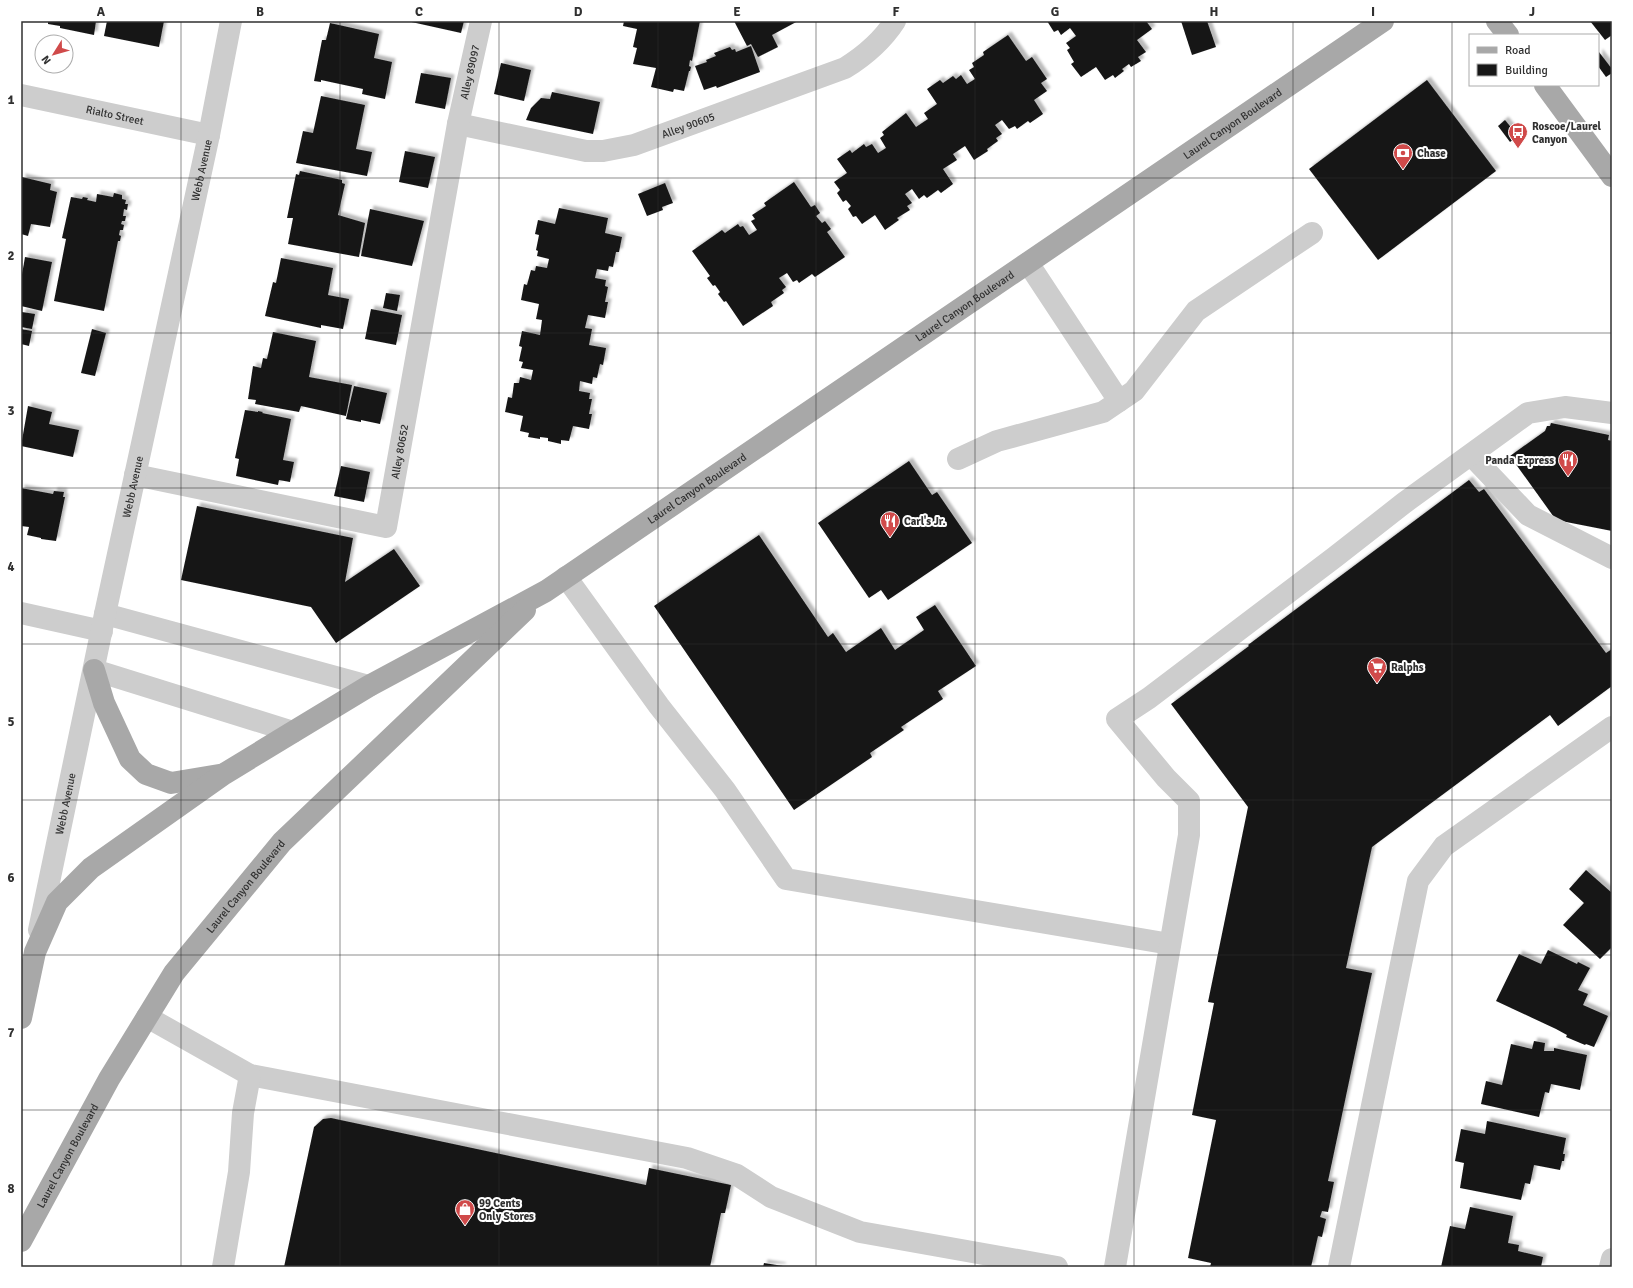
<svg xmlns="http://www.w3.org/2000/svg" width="1633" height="1288" viewBox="0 0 1633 1288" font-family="Signika,sans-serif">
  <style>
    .building { fill: #171717; filter: url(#shadow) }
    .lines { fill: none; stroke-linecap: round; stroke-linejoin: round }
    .minor { stroke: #cdcdcd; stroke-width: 22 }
    .major { stroke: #a8a8a8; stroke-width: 22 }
    .grid { fill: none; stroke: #303030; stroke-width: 1; stroke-opacity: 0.55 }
    .labels { text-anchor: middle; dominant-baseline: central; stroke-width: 4; stroke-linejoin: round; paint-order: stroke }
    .street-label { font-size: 11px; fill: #303030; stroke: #fff }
    .poi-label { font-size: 11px; font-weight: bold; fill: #303030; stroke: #fff; text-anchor: start }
    .neatline { fill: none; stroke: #303030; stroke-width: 1.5 }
    .grid-label { font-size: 13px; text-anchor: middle; font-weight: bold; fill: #303030 }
  </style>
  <defs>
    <filter id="shadow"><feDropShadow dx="3.5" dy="-3.5" stdDeviation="1" flood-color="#0004"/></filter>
  </defs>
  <rect width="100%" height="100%" fill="#fff"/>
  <g class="building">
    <path d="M48,21H96L94,35L60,28V26L48,24Z"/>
    <path d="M107,21H164L159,47L104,36Z"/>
    <path d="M407,21H464L461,33Z"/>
    <path d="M624,21H700L692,61L690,60L689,66L691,67L690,71H689L684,91L674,89L673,92L651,87L656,68L633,64L637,48L633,47L637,29L623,26Z"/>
    <path d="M734,21H798L772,35L778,47L758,57L751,44L747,46Z"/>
    <path d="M1047,21H1146L1152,29L1137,40L1146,52L1138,57L1141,61L1131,67L1129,64L1122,69L1124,71L1115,78L1113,75L1105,80L1096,67L1081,77L1071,64L1074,62L1067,50L1070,48L1066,43L1076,36L1070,28L1061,35L1058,30L1054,32Z"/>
    <path d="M1181,21H1207L1216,47L1192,55Z"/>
    <path d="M1590,21H1612V35L1605,40Z"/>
    <path d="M330,23L379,34L374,58L392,62L385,99L362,94L363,89L321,80V82L314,81L322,40H326Z"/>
    <path d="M1008,35L1026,61L1032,57L1047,79L1041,83L1047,91L1034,100L1043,114L1030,123L1028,121L1017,129L1015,126L1009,129L1002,120L995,125L1002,134L996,138L998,141L987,149L988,151L974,160L965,146L953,154L957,160L943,169L953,184L941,193L938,190L927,198L924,195L919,199L912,189L905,194L912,203L907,206L910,210L897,218L899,220L885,230L875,215L862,224L856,216L853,217L848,209L851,206L846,200L843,202L837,193L840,190L834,182L847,173L837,159L850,150L852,153L864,144L866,147L872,144L878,153L886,148L880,138L884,135L882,132L906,113L916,127L928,119L924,113L937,104L927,89L940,80L943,83L953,76L956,79L961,75L967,84L975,79L969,70L974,67L972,63L984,55L983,52Z"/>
    <path d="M751,46L760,72L717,88L716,86L704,90L695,66L707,62L706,60L716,56L714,53L730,47L732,50L735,49L736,52Z"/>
    <path d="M1599,52L1612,69V73L1606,77L1598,66Z"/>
    <path d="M501,63L531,70L524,101L494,94Z"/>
    <path d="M421,73L451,78L445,109L415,103Z"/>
    <path d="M1427,80L1496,171L1378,260L1309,169Z"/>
    <path d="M552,92L600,102L593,134L526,120L531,108L541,98L550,99Z"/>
    <path d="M321,96L365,105L356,149L372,152L367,176L296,163L303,131L313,133Z"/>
    <path d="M1505,120L1518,136L1510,142L1498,126Z"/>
    <path d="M405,151L435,157L428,188L399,182Z"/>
    <path d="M300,171L342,180V183L345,184L338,215L365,223L359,257L288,244L293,218H287L296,174L299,175Z"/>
    <path d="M22,177L51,184L50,190L57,192L50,227L31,224L28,236L21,234Z"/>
    <path d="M794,182L811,207L815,205L820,213L816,216L822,223L825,221L831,229L827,232L845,257L815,277L812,274L799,283L797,280L793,282L787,273L779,278L786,287L782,290L784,293L771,302L773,306L743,326L726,301L724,302L718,294L720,292L715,285L713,286L707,278L710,276L692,251L722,230L725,233L738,224L740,227L743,226L749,235L757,230L751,221L755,219L752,215L766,206L764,203Z"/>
    <path d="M665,183L673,203L662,207L663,210L647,216L638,194Z"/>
    <path d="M114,193L122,195V199L126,200L125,204H128L127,210L124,209L123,216H126L125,221H122L121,224L124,225L123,230H120L119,235L121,236L120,241H118L104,311L54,301L66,239L62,238L71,197L82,199L83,197L88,198L87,200L96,202L97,194L113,197Z"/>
    <path d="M559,208L608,218L605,233L622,237L619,252H616L613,267L609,266L608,271L597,269L595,278L606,280L605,286L608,287L605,302H608L605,318L588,315L585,328L592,329L589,345L606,348L603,365L600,364L597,378L593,377L592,384L580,381L579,391L590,393L589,399H592L589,414H592L589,429L573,426L569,441L561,440V444L548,441V438L540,437V439L528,437L529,433L520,431L523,416L505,412L508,397L512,398L514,383H519L520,377L531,380L533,370L521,368L523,362L519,361L522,347L519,346L522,331L540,335L542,320L536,319L539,304L521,300L524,284L527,285L531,270L535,271L536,266L547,268L549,259L537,256L538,251L536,250L539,235L535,234L538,220L555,224Z"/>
    <path d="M370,209L424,221L412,266L361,256Z"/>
    <path d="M25,257L52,262L42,311L21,306V280Z"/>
    <path d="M281,258L333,268L328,295L349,299L343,329L321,325V328L265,316L273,282L276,283Z"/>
    <path d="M386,293L400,295L397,311L383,308Z"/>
    <path d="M371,309L402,315L396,345L365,339Z"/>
    <path d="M22,312L35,314L32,329L21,327Z"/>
    <path d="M21,329L32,331L29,346L21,344Z"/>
    <path d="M92,329L106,333L95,376L81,373Z"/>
    <path d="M273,332L316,341L309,377L352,385L346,416L301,406L299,412L255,404L256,400L248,399L253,366L261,368L263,358L267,359Z"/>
    <path d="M354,386L387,393L380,424L361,420V422L346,419Z"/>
    <path d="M28,406L52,412L49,424L79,430L73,457L21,446Z"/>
    <path d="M245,410L258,412V411L263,412L262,413L291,419L283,460L294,462L290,482L279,480L278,485L236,476L239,459L235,458Z"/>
    <path d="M1551,423L1609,435L1608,440L1612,441V531L1556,520L1510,456L1545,431L1547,426H1550Z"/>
    <path d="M909,461L932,495L937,492L972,543L888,600L881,590L869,598L818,523Z"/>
    <path d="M341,466L370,472L364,502L334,496Z"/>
    <path d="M1469,480L1479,492L1484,489L1606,653L1612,649V686L1558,726L1550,715L1372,847L1346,968L1372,973L1328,1181L1334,1182L1328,1212L1322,1211L1320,1217L1326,1219L1322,1237L1318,1236L1311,1267H1210L1211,1263L1188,1258L1216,1120L1192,1115L1214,1003L1208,1002L1248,807L1171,704L1249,646L1248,645Z"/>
    <path d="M21,488L53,494L54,491L64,492L63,497H65L56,541L41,539V538L27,535L29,527L21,526Z"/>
    <path d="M197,506L353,538L345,582L394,549L420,586L336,643L311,607L181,580Z"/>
    <path d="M759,535L828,637L833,633L846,652L881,628L895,650L924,630L916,617L935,605L976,666L938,691L943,699L901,727L904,730L870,753L872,757L794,810L654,606Z"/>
    <path d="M1586,870L1612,893V947L1600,959L1563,925L1584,903L1569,889Z"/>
    <path d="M1548,950L1577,964L1578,962L1590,968L1578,990L1588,994L1583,1005L1608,1016L1594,1047L1586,1044L1585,1045L1566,1037L1567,1035L1556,1029L1496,1001L1519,954L1541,964Z"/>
    <path d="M1534,1041L1545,1043L1544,1051H1554V1048L1587,1055L1580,1090L1551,1084L1549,1093L1545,1092L1539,1117L1481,1104L1486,1081L1502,1085L1511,1044L1532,1049Z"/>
    <path d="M331,1118L646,1185L649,1168L731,1185L725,1213H721L710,1267H284L314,1127L323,1119Z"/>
    <path d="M1487,1121L1566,1138L1563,1154H1565L1564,1161H1562L1560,1170L1534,1165L1530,1184L1525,1183L1521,1200L1460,1188L1464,1163L1455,1161L1461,1129L1485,1134Z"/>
    <path d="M1470,1207L1513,1216L1508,1243L1519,1245L1518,1251L1543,1257L1541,1267H1441L1450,1226L1465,1229Z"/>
    <path d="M764,1263L783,1266L782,1267H763Z"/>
  </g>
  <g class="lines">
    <g class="minor">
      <path id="s1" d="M21,95L209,135"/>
      <path id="s2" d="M458,124L586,151H603L634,145L845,68C866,55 882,41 895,21"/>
      <path d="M1028,263L1119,401"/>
      <path d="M1471,455L1528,515L1612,558"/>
      <path d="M958,459L997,441L1103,412L1134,391L1196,311L1312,233"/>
      <path id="s3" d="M135,475L386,527L458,124L481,21"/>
      <path d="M566,577L659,706L725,790L786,879L1170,944"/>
      <path d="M21,613L102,631"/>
      <path d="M105,614L369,686"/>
      <path d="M94,670L293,732"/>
      <path id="s4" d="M39,930L105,614L209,135L231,21"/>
      <path d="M147,1017L250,1075L687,1158L737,1175L771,1197L860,1232L1057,1267"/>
      <path d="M223,1267L239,1172L243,1113L250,1075"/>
      <path d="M1115,1267L1189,835V801L1166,778L1117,719L1149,698L1335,557L1404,503L1528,413L1565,407L1612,413"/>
      <path d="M1339,1267L1418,881L1444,846L1612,727"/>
      <path d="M1610,1267L1612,1259"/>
    </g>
    <g class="major">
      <path d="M1497,21L1508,35"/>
      <path d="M1545,85L1612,176"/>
      <path d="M94,670L104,703L130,759L146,774L171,783L219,775"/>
      <path id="s5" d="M21,1018L35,952L57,902L91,868L224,774L293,732L369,686L546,591L1383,21"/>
      <path id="s6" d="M21,1241L109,1079L174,973L282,842L525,610"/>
    </g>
  </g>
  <path class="grid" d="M181,21V1267M340,21V1267M499,21V1267M658,21V1267M816,21V1267M975,21V1267M1134,21V1267M1293,21V1267M1452,21V1267M21,178H1612M21,333H1612M21,488H1612M21,644H1612M21,800H1612M21,955H1612M21,1110H1612"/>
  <defs>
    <g id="bus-pin" transform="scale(1)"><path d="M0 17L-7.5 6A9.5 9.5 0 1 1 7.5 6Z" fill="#d04a4a" stroke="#fff"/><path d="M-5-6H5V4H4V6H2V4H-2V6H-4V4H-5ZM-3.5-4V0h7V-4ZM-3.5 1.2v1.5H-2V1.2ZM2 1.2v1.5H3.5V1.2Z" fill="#fff"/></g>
    <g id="bank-pin" transform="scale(1)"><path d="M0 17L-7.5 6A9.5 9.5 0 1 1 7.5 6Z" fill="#d04a4a" stroke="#fff"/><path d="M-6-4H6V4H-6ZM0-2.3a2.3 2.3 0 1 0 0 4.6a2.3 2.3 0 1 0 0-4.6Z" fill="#fff"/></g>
    <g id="restaurant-pin" transform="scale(1)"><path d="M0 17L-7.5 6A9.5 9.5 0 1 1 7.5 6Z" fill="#d04a4a" stroke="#fff"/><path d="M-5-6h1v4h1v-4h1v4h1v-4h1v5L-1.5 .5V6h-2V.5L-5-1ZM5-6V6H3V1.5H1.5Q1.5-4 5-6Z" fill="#fff"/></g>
    <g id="supermarket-pin" transform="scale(1)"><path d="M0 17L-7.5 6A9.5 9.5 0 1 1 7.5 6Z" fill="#d04a4a" stroke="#fff"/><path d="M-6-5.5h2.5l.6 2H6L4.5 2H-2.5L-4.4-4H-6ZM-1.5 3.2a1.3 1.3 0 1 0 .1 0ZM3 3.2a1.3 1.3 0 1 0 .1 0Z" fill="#fff"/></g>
    <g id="shop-pin" transform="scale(1)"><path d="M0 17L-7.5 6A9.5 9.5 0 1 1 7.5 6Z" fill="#d04a4a" stroke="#fff"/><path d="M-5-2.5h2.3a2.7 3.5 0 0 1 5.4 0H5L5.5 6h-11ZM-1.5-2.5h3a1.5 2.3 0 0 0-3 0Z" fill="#fff"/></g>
  </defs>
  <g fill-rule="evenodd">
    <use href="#bus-pin" x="1518" y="132"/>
    <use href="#bank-pin" x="1403" y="153"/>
    <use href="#restaurant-pin" x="1568" y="460"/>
    <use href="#restaurant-pin" x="890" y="521"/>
    <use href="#supermarket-pin" x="1377" y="667"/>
    <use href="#shop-pin" x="465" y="1209"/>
  </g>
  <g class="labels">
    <g class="street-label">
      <text stroke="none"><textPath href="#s3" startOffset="719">Alley 89097</textPath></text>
      <text stroke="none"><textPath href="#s1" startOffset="96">Rialto Street</textPath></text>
      <text stroke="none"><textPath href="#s5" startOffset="1534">Laurel Canyon Boulevard</textPath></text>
      <text stroke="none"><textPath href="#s2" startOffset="237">Alley 90605</textPath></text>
      <text stroke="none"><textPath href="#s4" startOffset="777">Webb Avenue</textPath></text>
      <text stroke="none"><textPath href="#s5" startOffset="1210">Laurel Canyon Boulevard</textPath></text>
      <text stroke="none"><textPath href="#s3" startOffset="333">Alley 80652</textPath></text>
      <text stroke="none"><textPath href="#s4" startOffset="453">Webb Avenue</textPath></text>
      <text stroke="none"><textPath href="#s5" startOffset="886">Laurel Canyon Boulevard</textPath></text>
      <text stroke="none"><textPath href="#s4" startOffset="129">Webb Avenue</textPath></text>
      <text stroke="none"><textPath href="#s6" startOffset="421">Laurel Canyon Boulevard</textPath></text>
      <text stroke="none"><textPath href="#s6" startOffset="97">Laurel Canyon Boulevard</textPath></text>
    </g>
    <g class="poi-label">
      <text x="1532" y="126">Roscoe/Laurel<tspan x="1532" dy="13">Canyon</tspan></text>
      <text x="1417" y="153">Chase</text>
      <text x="1554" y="460" text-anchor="end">Panda Express</text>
      <text x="904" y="521">Carl's Jr.</text>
      <text x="1391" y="667">Ralphs</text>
      <text x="479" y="1203">99 Cents<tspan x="479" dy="13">Only Stores</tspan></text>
    </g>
  </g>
  <rect width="1633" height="1288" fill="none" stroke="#ffffff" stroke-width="44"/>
  <rect x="1469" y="34" width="130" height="52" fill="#ffffff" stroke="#acacac"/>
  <rect x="1477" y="47" width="20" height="6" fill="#a8a8a8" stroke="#acacac"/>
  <text x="1505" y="54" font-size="12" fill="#303030">Road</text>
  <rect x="1477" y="64" width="20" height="12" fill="#171717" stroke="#acacac"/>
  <text x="1505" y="74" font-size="12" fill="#303030">Building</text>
  <g transform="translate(54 54) rotate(233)"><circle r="19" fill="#ffffff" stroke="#acacac"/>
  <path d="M0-3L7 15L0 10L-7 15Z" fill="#d04a4a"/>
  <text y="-6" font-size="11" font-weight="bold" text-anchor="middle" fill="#303030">N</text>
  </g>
  <rect x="22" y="22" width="1589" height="1244" class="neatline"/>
  <g class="grid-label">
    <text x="101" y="16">A</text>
    <text x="260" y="16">B</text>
    <text x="419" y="16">C</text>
    <text x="578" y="16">D</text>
    <text x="737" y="16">E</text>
    <text x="896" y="16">F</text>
    <text x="1055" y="16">G</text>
    <text x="1214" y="16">H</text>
    <text x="1373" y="16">I</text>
    <text x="1532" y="16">J</text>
    <text x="11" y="104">1</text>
    <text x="11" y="260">2</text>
    <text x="11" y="415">3</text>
    <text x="11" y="571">4</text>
    <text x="11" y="726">5</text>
    <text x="11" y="882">6</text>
    <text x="11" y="1037">7</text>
    <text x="11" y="1193">8</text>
  </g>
</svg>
